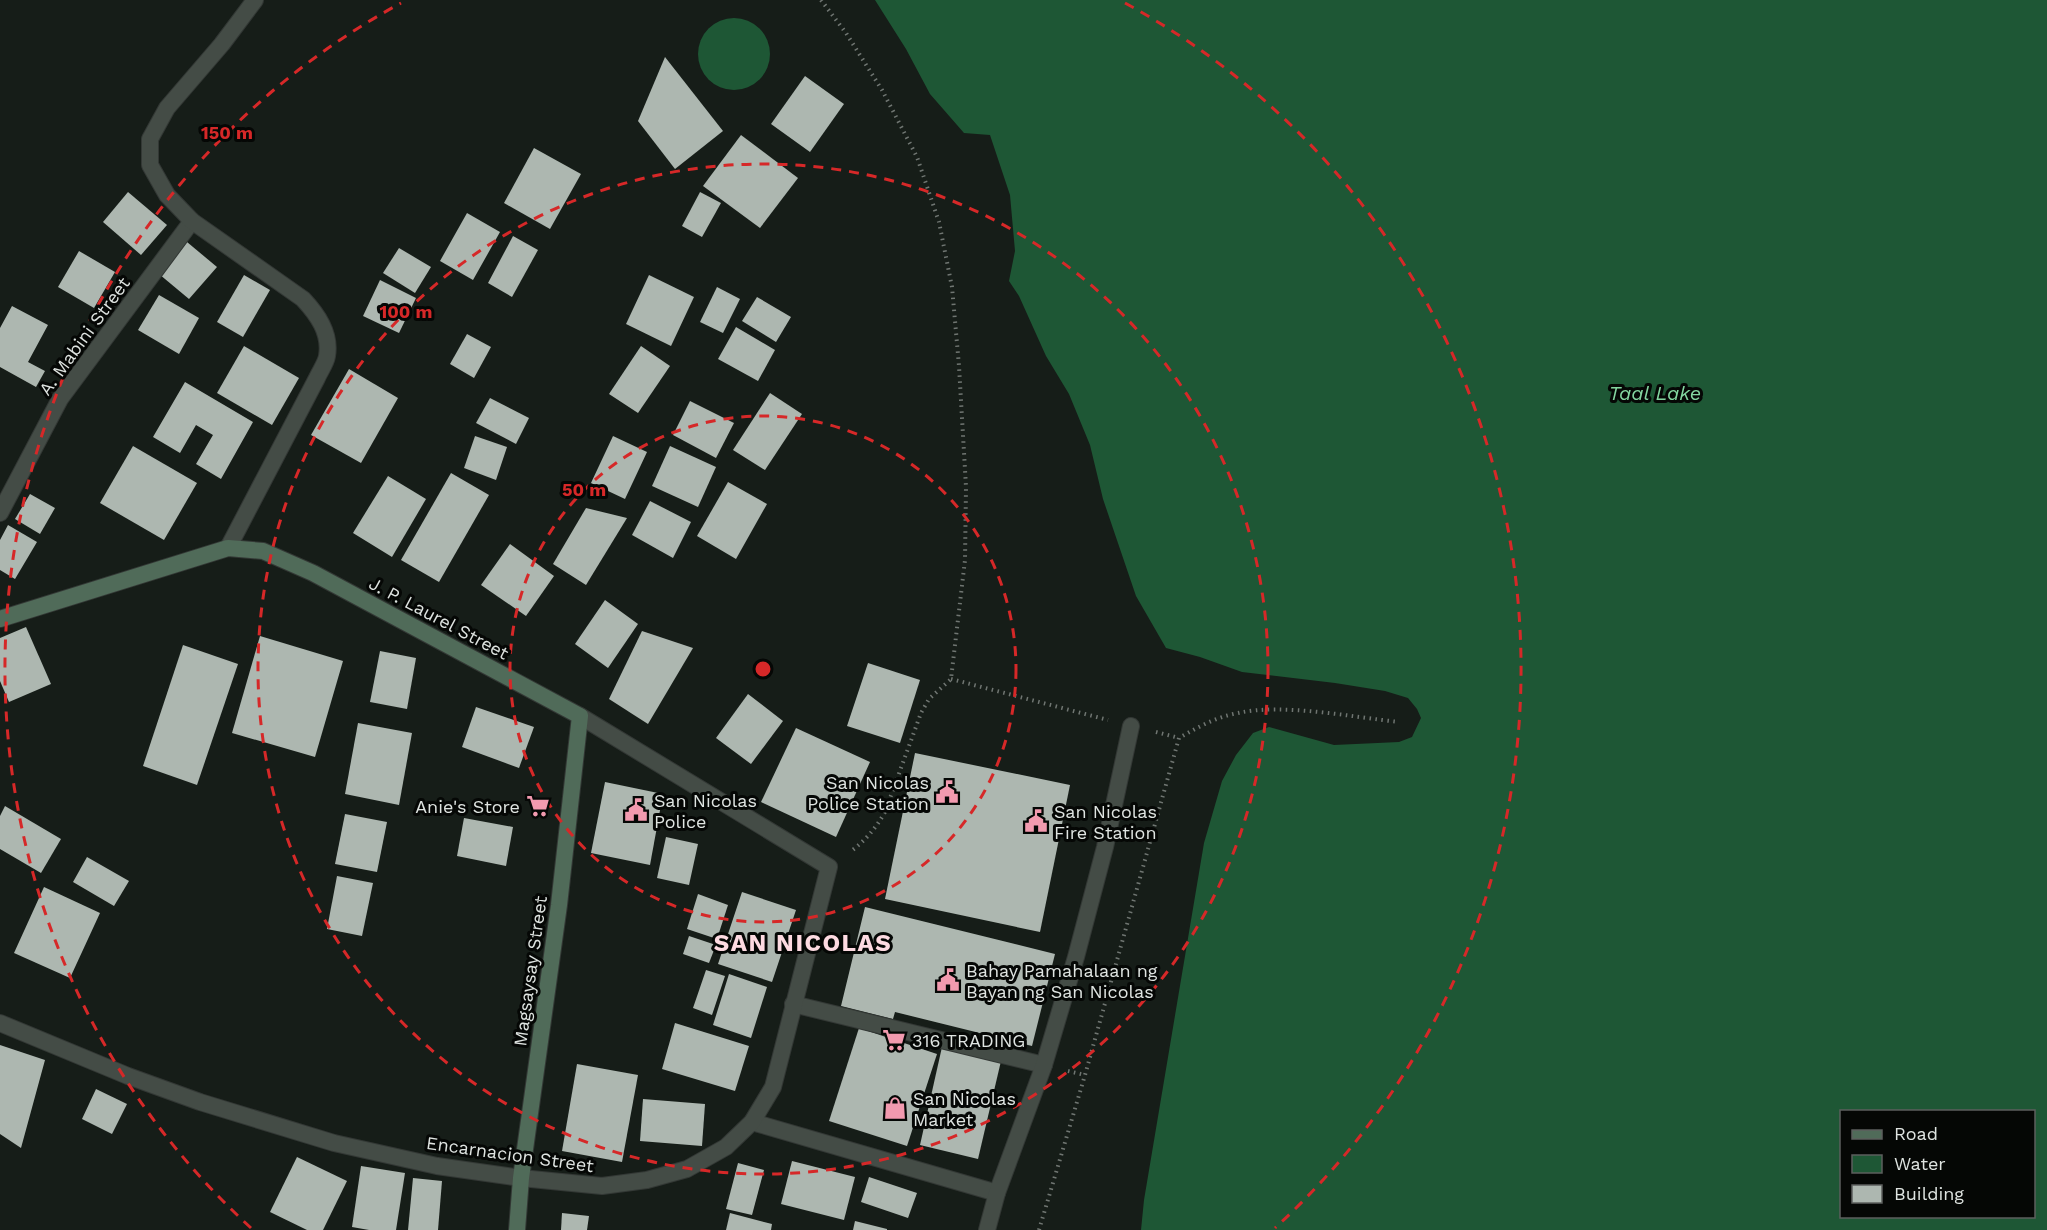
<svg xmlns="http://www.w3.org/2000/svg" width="2047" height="1230" viewBox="0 0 2047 1230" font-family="'Work Sans',sans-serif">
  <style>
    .water { fill: #1e5735; fill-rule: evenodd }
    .building { fill: #adb7b0 }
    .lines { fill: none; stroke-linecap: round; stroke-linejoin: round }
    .service-casing { stroke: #333835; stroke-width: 18 }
    .minor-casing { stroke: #333835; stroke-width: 18 }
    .secondary-casing { stroke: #333835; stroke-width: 18 }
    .path { stroke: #707672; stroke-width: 4; stroke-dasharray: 1.5 4.5; stroke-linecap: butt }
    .service { stroke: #444c46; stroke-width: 16 }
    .minor { stroke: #444c46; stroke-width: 16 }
    .secondary { stroke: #506b59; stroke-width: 16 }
    .ring { fill: none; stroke: #d62828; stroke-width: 3; stroke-dasharray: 10 8 }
    .labels { text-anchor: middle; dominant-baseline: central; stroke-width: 6; stroke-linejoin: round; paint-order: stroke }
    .street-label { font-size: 18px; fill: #dfe4e1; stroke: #050705 }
    .poi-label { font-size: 18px; fill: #dfe4e1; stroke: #050705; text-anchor: start }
    .water-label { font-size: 20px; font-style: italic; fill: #84d6a0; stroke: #050705 }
    .district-label { font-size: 24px; font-weight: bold; letter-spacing: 1.5px; fill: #fddae1; stroke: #050705 }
    .centre { fill: #d62828; stroke: #050705; stroke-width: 3 }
    .ring-label { font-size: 18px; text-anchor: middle; font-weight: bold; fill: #d62828; stroke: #050705; stroke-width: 6; stroke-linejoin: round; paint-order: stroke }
  </style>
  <rect width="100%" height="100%" fill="#161d18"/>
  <g class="water">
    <path d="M875,0H2047V1230H1141L1144,1200L1204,843L1222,781L1236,755L1253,733L1269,727L1334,745L1399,742L1412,737L1421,718L1417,709L1408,698L1385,691L1335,683L1242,672L1200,657L1166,648L1136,596L1103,499L1090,445L1069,394L1046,356L1019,296L1009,281L1015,251L1010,195L990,135L964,133L930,94L906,49ZM1842,1112H2034V1216H1842Z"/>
    <circle cx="734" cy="54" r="36"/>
  </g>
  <g class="building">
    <path d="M665,57L723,131L675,169L638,121Z"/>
    <path d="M805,76L844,104L810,152L771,124Z"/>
    <path d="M741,135L798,178L760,228L703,186Z"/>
    <path d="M534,148L581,174L550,229L504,203Z"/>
    <path d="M128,192L167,225L141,255L103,222Z"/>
    <path d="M700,192L721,203L702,237L682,226Z"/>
    <path d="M467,213L500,232L473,280L440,261Z"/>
    <path d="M513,236L538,250L512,297L488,283Z"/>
    <path d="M187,242L217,267L189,299L159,274Z"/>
    <path d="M399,248L431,267L415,293L383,273Z"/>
    <path d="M79,251L115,272L94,308L58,287Z"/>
    <path d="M244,275L270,290L243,337L217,322Z"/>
    <path d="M649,275L694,297L671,346L626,324Z"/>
    <path d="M380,280L416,298L399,333L363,316Z"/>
    <path d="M717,287L740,299L723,333L700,322Z"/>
    <path d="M159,295L199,318L179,354L138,330Z"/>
    <path d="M757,297L791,317L776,342L742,321Z"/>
    <path d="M12,306L48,325L28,362L45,371L36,387L0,367V328Z"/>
    <path d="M736,327L775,350L758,381L718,359Z"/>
    <path d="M467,334L491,347L474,378L450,364Z"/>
    <path d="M244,346L299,378L272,425L217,393Z"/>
    <path d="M641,346L670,366L638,413L609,394Z"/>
    <path d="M349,369L398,398L361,463L311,435Z"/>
    <path d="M185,382L253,422L221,479L196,464L213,435L196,425L180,453L153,437Z"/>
    <path d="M770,393L802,414L765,470L733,450Z"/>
    <path d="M490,398L529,418L516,444L476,423Z"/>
    <path d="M690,401L734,423L716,458L673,435Z"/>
    <path d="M475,436L507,447L496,480L464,468Z"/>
    <path d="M613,436L647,452L625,499L591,483Z"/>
    <path d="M133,446L197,483L164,540L100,503Z"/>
    <path d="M670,446L716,467L698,507L652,486Z"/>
    <path d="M451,473L489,495L439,582L401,560Z"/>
    <path d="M388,476L426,499L392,557L353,533Z"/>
    <path d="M728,482L767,504L736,559L697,536Z"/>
    <path d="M30,494L55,508L40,534L15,519Z"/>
    <path d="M650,501L691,522L673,558L632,535Z"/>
    <path d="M586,508L627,518L586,585L553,564Z"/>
    <path d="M8,525L37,542L15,579L0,570V540Z"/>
    <path d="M510,544L554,576L526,616L481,585Z"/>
    <path d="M605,600L638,624L608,668L575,644Z"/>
    <path d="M26,627L51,684L9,702L0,681V638Z"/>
    <path d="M642,631L693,648L648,724L609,699Z"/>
    <path d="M260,636L343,661L315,757L232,733Z"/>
    <path d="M183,645L238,664L197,785L143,766Z"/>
    <path d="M380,651L416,658L407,709L370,702Z"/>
    <path d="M868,663L920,680L900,743L847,726Z"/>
    <path d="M748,694L783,721L751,764L716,738Z"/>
    <path d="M476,707L534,727L519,768L462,747Z"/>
    <path d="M358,723L412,733L399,805L345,794Z"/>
    <path d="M796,728L870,762L836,837L761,802Z"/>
    <path d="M915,753L1070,785L1040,932L885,899Z"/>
    <path d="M605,782L663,794L650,865L591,853Z"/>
    <path d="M5,806L61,839L41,873L0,849V816Z"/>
    <path d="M345,814L387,822L377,872L335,864Z"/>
    <path d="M464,818L513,827L506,866L457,856Z"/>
    <path d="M666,837L698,844L689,885L657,878Z"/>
    <path d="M87,857L129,881L114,906L73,882Z"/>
    <path d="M337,876L373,883L362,936L327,929Z"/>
    <path d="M44,887L100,913L70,978L14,953Z"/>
    <path d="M742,892L796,910L772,982L718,964Z"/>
    <path d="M698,894L728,905L717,939L687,929Z"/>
    <path d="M865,907L1055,954L1032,1046L895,1012L893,1019L841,1006Z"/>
    <path d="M689,936L716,945L709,963L683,954Z"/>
    <path d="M706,970L725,976L712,1015L693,1008Z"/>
    <path d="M729,974L767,987L751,1038L713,1025Z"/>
    <path d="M675,1023L749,1046L735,1091L662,1069Z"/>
    <path d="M859,1028L937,1054L907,1146L829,1121Z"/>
    <path d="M0,1045L45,1060L21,1148L0,1134Z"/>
    <path d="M942,1047L1001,1061L978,1159L920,1145Z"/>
    <path d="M577,1064L638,1075L622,1162L562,1151Z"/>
    <path d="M96,1089L127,1104L112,1134L82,1119Z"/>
    <path d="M643,1099L705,1104L702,1146L640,1141Z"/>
    <path d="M297,1157L347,1181L323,1230H307L270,1212Z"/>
    <path d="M792,1161L855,1177L844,1220L781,1204Z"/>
    <path d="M738,1163L764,1170L752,1215L726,1209Z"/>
    <path d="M361,1166L405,1173L396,1230H369L352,1227Z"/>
    <path d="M869,1177L917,1193L908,1218L861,1202Z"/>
    <path d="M413,1178L442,1181L438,1230H408Z"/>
    <path d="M562,1213L589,1216L587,1230H561Z"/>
    <path d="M730,1213L772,1224L771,1230H726Z"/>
    <path d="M855,1221L887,1229V1230H853Z"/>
  </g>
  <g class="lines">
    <g class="service-casing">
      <g id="service">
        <path d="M793,1004L1044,1065"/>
        <path d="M752,1122L997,1193"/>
      </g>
    </g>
    <g class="minor-casing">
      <g id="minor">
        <path d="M0,513L60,399L192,221"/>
        <path d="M228,548L317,378C320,371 326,363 327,356C331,333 317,314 303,299L192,221L167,195L150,165V139L167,108L222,44L255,0"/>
        <path d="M0,1023L128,1076L200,1102L334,1143L437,1166L521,1178L602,1186L647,1180L687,1169L726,1147L752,1122L773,1087L829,867L580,716"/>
        <path d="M987,1230L997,1193L1044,1065L1076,957L1105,847L1131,726"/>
      </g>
    </g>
    <g class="secondary-casing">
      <path id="secondary" d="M0,619L228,548L263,551L313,573L580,716L559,905L521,1178L517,1230"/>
    </g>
    <g class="path">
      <path d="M821,0L846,33L882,90L917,157L939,222L952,287L959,366L966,487L965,560L951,679L929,699L921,713L885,812C876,828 865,841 850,852"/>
      <path d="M951,679L1108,720"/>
      <path d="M1156,732L1179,738"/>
      <path d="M1068,1071L1085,1075"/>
      <path d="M1039,1230L1085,1075L1179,738C1198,727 1216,717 1238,713C1283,703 1352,717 1399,722"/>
    </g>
    <use href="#service" class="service"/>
    <use href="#minor" class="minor"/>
    <use href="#secondary" class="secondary"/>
  </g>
  <g class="ring">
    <circle cx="763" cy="669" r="253"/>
    <circle cx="763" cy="669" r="505"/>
    <path d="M251 1228A758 758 0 0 1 401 3M1125 3A758 758 0 0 1 1275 1228"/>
  </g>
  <defs>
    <g id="civic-bare" transform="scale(1.8)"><path d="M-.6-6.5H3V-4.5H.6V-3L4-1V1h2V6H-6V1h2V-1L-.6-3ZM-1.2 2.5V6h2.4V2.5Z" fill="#f29aaf" stroke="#050705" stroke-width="2.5" paint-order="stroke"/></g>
    <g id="supermarket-bare" transform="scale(1.8)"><path d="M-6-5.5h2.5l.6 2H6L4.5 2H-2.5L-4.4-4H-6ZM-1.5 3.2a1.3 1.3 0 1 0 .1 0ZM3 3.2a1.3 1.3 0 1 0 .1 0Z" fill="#f29aaf" stroke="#050705" stroke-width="2.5" paint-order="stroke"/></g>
    <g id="shop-bare" transform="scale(1.8)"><path d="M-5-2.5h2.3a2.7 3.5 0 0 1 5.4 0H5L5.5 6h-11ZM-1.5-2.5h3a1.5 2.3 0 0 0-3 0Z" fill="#f29aaf" stroke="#050705" stroke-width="2.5" paint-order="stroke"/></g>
  </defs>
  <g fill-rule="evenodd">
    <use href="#civic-bare" x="947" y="792"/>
    <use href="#supermarket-bare" x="538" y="806"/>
    <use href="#civic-bare" x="636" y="810"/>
    <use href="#civic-bare" x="1036" y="821"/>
    <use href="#civic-bare" x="948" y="980"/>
    <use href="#supermarket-bare" x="894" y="1040"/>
    <use href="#shop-bare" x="895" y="1108"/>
  </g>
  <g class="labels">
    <g class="street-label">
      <text transform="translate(84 336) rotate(-54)">A. Mabini Street</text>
      <text transform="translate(439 618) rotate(28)">J. P. Laurel Street</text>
      <text transform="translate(530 971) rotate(-82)">Magsaysay Street</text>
      <text transform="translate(510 1154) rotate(8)">Encarnacion Street</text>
    </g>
    <g class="poi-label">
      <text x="929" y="782" text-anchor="end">San Nicolas<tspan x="929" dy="21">Police Station</tspan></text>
      <text x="654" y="800">San Nicolas<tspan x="654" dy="21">Police</tspan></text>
      <text x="520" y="806" text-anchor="end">Anie's Store</text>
      <text x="1054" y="811">San Nicolas<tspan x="1054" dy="21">Fire Station</tspan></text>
      <text x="966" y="970">Bahay Pamahalaan ng<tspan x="966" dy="21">Bayan ng San Nicolas</tspan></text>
      <text x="912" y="1040">316 TRADING</text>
      <text x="913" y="1098">San Nicolas<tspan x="913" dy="21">Market</tspan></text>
    </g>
    <g class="water-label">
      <text x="1655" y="393">Taal Lake</text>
    </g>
    <g class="district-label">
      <text x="803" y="943">SAN NICOLAS</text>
    </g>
  </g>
  <circle cx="763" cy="669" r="9" class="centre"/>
  <g class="ring-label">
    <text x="227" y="139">150 m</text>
    <text x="406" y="318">100 m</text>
    <text x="584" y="496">50 m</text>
  </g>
  <rect x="1840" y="1110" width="195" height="108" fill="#050705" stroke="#5c5f5d" stroke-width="1.5"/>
  <rect x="1852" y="1130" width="30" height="9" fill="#506b59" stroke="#5c5f5d" stroke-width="1.5"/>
  <text x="1894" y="1140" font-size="18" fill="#dfe4e1">Road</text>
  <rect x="1852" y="1155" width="30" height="18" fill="#1e5735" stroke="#5c5f5d" stroke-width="1.5"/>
  <text x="1894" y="1170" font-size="18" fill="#dfe4e1">Water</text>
  <rect x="1852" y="1185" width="30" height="18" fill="#adb7b0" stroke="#5c5f5d" stroke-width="1.5"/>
  <text x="1894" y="1200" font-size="18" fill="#dfe4e1">Building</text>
</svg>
